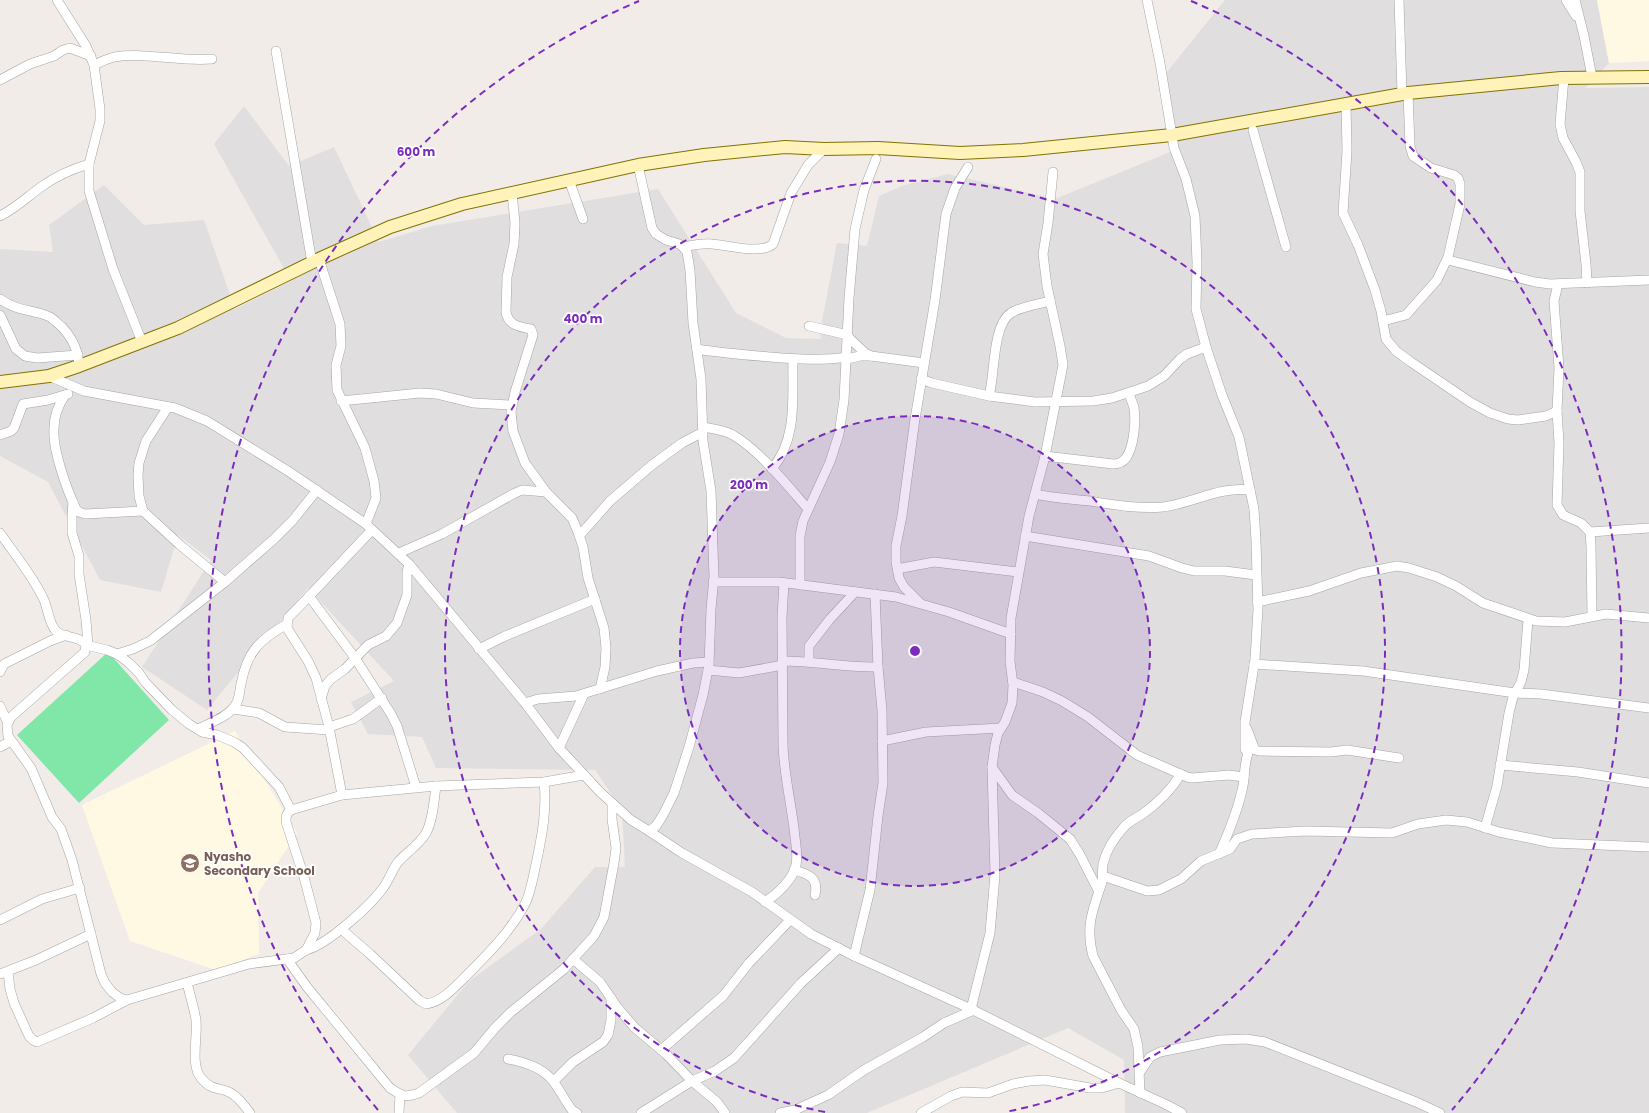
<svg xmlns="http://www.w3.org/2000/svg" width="1649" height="1113" viewBox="0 0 1649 1113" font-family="Poppins,sans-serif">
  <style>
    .residential { fill: #e0dedf }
    .education { fill: #fff9e4 }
    .pitch { fill: #80e7a9 }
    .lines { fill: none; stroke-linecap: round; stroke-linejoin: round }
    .minor-casing { stroke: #a5a5a5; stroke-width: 10 }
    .secondary-casing { stroke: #817300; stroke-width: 14 }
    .minor { stroke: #fff; stroke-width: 9 }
    .secondary { stroke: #fff3b9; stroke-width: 12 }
    .ring { fill: none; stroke: #7b2cbf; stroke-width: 2; stroke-dasharray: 7 5 }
    .labels { text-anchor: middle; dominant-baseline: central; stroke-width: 3.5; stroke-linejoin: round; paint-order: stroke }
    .education-label { font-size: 12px; font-weight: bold; fill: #785e54; stroke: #fff; text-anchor: start }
    .centre { fill: #7b2cbf; stroke: #fff; stroke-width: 2 }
    .ring-label { font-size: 12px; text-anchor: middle; font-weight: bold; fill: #7b2cbf; stroke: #fff; stroke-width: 3.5; stroke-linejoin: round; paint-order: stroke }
  </style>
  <rect width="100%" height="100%" fill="#f2ece8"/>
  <path class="residential" d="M1225,0H1597L1609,63L1585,88L1649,87V1113H1125L1124,1060L1068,1028L867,1113H457L408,1055L469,981L541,929L595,867H625L622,810L595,770L436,768L422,737L368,734L351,702L394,681L308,588L207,710L142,667L211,560L178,535L161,592L100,580L48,482L0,456V249L53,252L49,225L104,185L144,225L204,220L235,309L291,281L214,144L244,106L289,166L334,147L379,242L432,226L658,189L736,313L786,338L821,339L820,331L837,243L867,246L879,196L902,186L948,174L1055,199L1175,150L1158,83Z"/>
  <g class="education">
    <path d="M1597,0H1649V61L1609,63Z"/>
    <path d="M235,731L297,833L258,893L259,954L216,970L130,941L82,805Z"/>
  </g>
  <path class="pitch" d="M108,652L169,720L79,803L17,735Z"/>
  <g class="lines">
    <g class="minor-casing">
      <g id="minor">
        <path d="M57,0L86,46L94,65L100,109V121L89,164V191L113,269L142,342"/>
        <path d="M1147,0L1160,63L1174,148L1186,179L1195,216L1197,262L1196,309L1206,347L1222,395L1239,437L1254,509L1256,541L1258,609L1255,659L1245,722V749L1248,753C1244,764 1245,775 1243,786C1238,810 1229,832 1219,854"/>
        <path d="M1399,0L1402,94"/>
        <path d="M1566,0L1576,16"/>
        <path d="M1575,0L1584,36L1592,77"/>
        <path d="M276,51L312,263"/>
        <path d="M94,65C100,62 107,59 114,57C147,52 180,62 212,59"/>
        <path d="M1564,78L1560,124L1563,138L1576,162L1580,172V211L1586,264L1587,283"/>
        <path d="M0,80L30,64L54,56L63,50L70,48L91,56"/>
        <path d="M1346,104L1347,151L1343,213L1358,245L1375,290L1381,311L1386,339L1396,351L1411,362L1470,402L1490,413L1508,419L1518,420L1546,416L1557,411"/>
        <path d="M1253,130L1286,247"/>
        <path d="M638,165L652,228L656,234L666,240L679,244L683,247L687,252L690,270L693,323L701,379L703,441L711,491L714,577L711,609L709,665L703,695L689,747L674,793L663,815L656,826L649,831"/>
        <path d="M569,180L583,219"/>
        <path d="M512,193L515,223L514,244L507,277L506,312C508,325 519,327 531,329L533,335L515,392L511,412L513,431L525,463L546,492L572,518L578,532L583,547L588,578L604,628L606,648L605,667L600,689"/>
        <path d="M0,216C16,208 27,197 41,187C56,176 72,169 89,164"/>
        <path d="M683,247C693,245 702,243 712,244C728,245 761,255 773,244L791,193L808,165L824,149"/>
        <path d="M319,259L340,324L341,346L336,365L337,390L365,448L374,481L376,498L366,524"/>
        <path d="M1448,260L1535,282L1550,284L1649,280"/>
        <path d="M1558,284L1554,301L1559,368L1557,411L1559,443L1557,505L1563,515L1581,523L1590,532L1591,546L1592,616"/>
        <path d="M0,299C18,312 32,309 50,317C54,319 58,324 62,327C73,339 78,350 79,366"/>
        <path d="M0,315L16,349L25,356L37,358L78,355"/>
        <path d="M1383,321L1406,315L1437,280L1448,257L1460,204V184L1458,178L1454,175L1431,168L1413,156L1410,146L1408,93"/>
        <path d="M809,326L848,335"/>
        <path d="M848,337L865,353L871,356L924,363"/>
        <path d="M697,349C721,353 746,355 770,357C796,359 822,361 847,357"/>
        <path d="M847,359L860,356H871"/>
        <path d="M49,376L84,391L175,408L207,421L288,471L366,524L409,564L525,703L559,748L600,792L631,820L649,831L682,853L752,892L811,934L854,956L971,1009L1119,1083L1165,1104L1182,1113"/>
        <path d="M921,379L932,383L989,396L1035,402L1093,401L1112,398L1148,386L1164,376L1180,359L1187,354L1206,347"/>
        <path d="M65,395C59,404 54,417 54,428C52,449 67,490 76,509L79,512L85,514L143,511"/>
        <path d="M989,396C995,376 992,325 1011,313C1020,307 1039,304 1050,301"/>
        <path d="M341,401L420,393L436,394L473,403L512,405"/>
        <path d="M168,407L146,441L139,463L138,475L139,496L143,511L180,545L225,582"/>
        <path d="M703,427C713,429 724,430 733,435C760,451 787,485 808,509"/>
        <path d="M0,435L11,431L14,428L23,404L48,400L68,394"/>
        <path d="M1045,456L1113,464C1118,464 1123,462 1126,458C1134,447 1136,421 1134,408C1133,403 1130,398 1129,393"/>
        <path d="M772,469C798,438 792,397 793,359"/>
        <path d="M1035,494C1053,498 1071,499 1090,501C1115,505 1138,509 1163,507C1193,503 1220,486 1250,490"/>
        <path d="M73,502L72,515V533L79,556V574L86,620L88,645"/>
        <path d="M1590,532L1649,528"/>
        <path d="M0,533C15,555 33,576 44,600C48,609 49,624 56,631C64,639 79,635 86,645L85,652L11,717L7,725L8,736L31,768L52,817L61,829L72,860L101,974L105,983L112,992L120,998L127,1000L249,964L294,958L306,950L315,933L316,923L304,877L286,822C286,816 286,814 291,810L342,795L436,786L544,782L584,775"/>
        <path d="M580,535L610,501L652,465L682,443L703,432"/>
        <path d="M1025,536L1149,556L1182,568L1194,571H1225L1256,575"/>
        <path d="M399,553L442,534L513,494L522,490L546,492"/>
        <path d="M898,571L902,568L934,562L1018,572"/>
        <path d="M713,582H779L896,597L949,612L1011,634"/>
        <path d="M800,585V536L803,521L830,462L839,434L844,400L849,298L855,229L864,190L876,159"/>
        <path d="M309,596L355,658L391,714L397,726L416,787"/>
        <path d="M1257,602L1309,591L1361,573L1397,566L1409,568L1437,577L1456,586L1483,603L1536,621L1565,622L1606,614L1649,618"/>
        <path d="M920,603L904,587L899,578L896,562V546L902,516L915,419L935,300L946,214L955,188L968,167"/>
        <path d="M86,645L107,650L117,654L129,663L139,673L145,682L172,710L189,724L202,732L217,735L234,742L243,748L279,787L291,810"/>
        <path d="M479,649L503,637L595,599"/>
        <path d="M117,654L133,649L150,641L225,582L274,539L293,520L317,490"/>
        <path d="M783,661C815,661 846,668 878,667"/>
        <path d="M809,661V646L830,619L855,592"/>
        <path d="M1254,664L1363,671L1515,693L1541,694L1649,708"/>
        <path d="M708,670L739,673L783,665"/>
        <path d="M0,672L4,664L50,641L66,635"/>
        <path d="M1013,682L1043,692L1062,701L1088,717L1137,755L1187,777L1192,778L1229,775L1244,777"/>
        <path d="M321,699L325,686L331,679L345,669L368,645L386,636L397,623L407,595V572L409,564"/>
        <path d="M525,703L538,699L576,696L657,671L693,663L709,662"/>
        <path d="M0,706L7,721"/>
        <path d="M233,709L259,713L285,727L329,730"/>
        <path d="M329,727L353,719L382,698"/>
        <path d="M198,729C209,723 226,718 234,707C240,700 239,693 241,684C247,652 259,640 287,624"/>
        <path d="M1247,729L1255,750L1259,751L1331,752L1347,750L1399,758"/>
        <path d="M882,741L926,732L1001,728"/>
        <path d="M0,747L11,741"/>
        <path d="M559,748L584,694"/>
        <path d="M1500,765L1578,772L1649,783"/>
        <path d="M992,767L1012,795L1038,813L1070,839L1079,853L1098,890"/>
        <path d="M342,795L329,727L316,678L308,661L287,628L288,618C317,589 344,559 372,530"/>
        <path d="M1485,828L1497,786L1509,713L1513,697L1521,682L1524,670L1528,620"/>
        <path d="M794,870C809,874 819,878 815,895"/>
        <path d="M1103,876L1147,891L1159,890L1181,879L1201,861L1230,849L1237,839L1252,834L1306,831L1392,833L1418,824L1446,820L1467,822L1499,832L1552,843L1649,847"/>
        <path d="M765,902C777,894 793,880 796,865C798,856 796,846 795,837C792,806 784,776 783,745L782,617L784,583"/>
        <path d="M0,920L42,899L80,888"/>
        <path d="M341,929L370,954L419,1000L426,1004C442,1002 456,986 467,975C488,954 511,931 525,904C531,892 533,877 536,864C542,836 547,810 544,782"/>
        <path d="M306,950C327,945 370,906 383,888C389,880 392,870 398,862C407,852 419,845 426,833C433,820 434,801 436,786"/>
        <path d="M854,956L870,890L878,816L883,783L882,710L878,667L875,594"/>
        <path d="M287,959L307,987L390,1088C402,1096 405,1098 419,1093L474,1053L495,1028L511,1012L564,969L594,936L604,917L614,863L616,848L612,819V804"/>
        <path d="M573,959L600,982L617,1007L635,1028L666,1054L692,1081L717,1102L725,1113"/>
        <path d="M8,972L10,989L14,1003L29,1036L33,1040L37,1042L93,1018L127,1000"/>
        <path d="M0,974L36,960L91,934"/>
        <path d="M187,983C190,995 194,1008 196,1020C198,1036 190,1065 201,1078C213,1092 218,1086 231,1093C239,1098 245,1106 250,1113"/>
        <path d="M971,1009L990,933L995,875L992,767L995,745L998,733L1005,722L1012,703L1013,685L1010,661L1011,618L1029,516L1045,456L1063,365L1060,346L1047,286L1043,254L1048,223L1053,172"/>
        <path d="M661,1050L723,996L749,963L790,920"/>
        <path d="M508,1059C524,1062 543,1068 553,1081C560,1090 565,1101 572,1110L577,1113"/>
        <path d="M1140,1072L1150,1057L1160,1052L1220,1040L1246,1039L1265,1042L1416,1102L1440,1113"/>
        <path d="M554,1081L573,1062L603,1042L608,1035L611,1020V998"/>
        <path d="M1140,1093L1138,1047L1134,1029L1121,1010L1093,956C1085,926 1093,910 1102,882C1103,876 1102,870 1103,864C1106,850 1115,837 1124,827C1129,821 1137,818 1144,813C1159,802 1171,790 1181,774"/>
        <path d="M399,1113L400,1094"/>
        <path d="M641,1113L692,1081L715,1071L734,1058L801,983L839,948"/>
        <path d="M780,1113L795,1110L828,1095L864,1070L923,1037L944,1023L974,1010"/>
        <path d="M921,1113L951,1096L962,1092L988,1093L1013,1084L1029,1081L1045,1080L1090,1088H1102L1119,1083"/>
      </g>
    </g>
    <g class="secondary-casing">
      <path id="secondary" d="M0,382L49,376L79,366L178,328L319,259L390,227L462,204L638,165L704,155L785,147L824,149L878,148L960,153L1023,150L1172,135L1408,93L1561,78L1649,77"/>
    </g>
    <use href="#minor" class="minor"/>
    <use href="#secondary" class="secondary"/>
  </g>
  <circle cx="915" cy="651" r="235" fill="#7b2cbf" fill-opacity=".12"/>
  <g class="ring">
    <circle cx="915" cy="651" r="235"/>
    <path d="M825 1112A470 470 0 1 1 1005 1112"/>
    <path d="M378 1110A706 706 0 0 1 639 1M1191 1A706 706 0 0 1 1452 1110"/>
  </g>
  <defs>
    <g id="school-disc" transform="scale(1)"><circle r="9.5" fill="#8d6e63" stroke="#fff"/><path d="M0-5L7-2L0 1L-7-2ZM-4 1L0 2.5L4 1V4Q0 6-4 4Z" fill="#fff"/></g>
  </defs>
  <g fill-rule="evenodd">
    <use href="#school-disc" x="190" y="863"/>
  </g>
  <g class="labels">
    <g class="education-label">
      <text x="204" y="856">Nyasho<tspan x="204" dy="14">Secondary School</tspan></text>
    </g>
  </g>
  <circle cx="915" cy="651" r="6" class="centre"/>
  <g class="ring-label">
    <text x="416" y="156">600 m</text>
    <text x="583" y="323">400 m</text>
    <text x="749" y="489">200 m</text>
  </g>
</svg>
